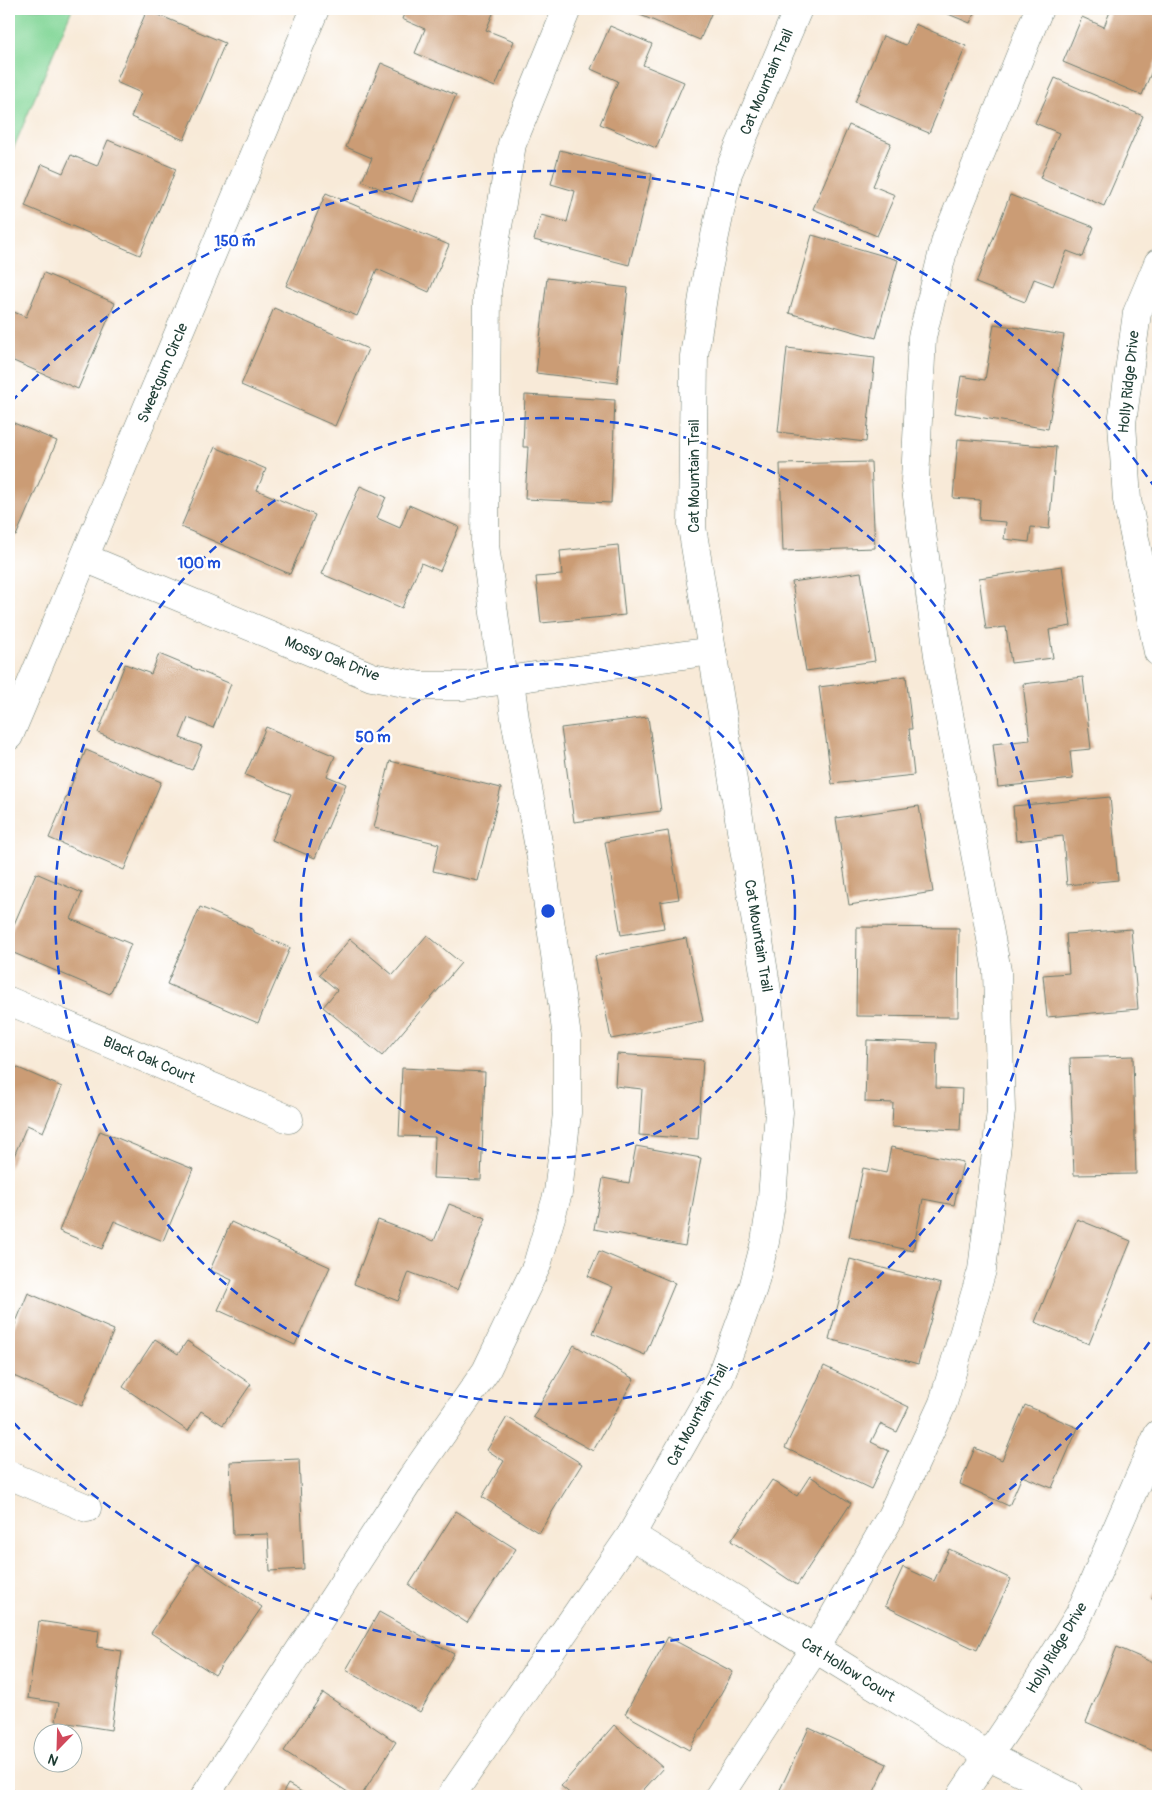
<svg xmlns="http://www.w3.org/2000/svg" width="1167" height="1805" viewBox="0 0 1167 1805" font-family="Pangolin,sans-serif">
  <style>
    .green { fill: #84d799; stroke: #528a66 }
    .building { fill: #cb9c75 }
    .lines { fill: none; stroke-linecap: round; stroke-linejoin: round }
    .minor-casing { stroke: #6b7a6d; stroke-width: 29 }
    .minor { stroke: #fff; stroke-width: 28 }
    .ring { fill: none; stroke: #1d4ed8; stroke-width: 2.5; stroke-dasharray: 9 6 }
    .labels { text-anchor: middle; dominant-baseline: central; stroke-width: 4.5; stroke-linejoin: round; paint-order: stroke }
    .street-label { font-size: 15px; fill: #1f3d34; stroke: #fff }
    .centre { fill: #1d4ed8; stroke: #fff; stroke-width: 2.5 }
    .ring-label { font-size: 15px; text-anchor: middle; font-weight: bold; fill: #1d4ed8; stroke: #fff; stroke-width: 4.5; stroke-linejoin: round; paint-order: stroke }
  </style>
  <rect width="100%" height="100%" fill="#fff"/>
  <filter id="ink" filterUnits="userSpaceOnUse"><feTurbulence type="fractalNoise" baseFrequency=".02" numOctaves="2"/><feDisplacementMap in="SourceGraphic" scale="10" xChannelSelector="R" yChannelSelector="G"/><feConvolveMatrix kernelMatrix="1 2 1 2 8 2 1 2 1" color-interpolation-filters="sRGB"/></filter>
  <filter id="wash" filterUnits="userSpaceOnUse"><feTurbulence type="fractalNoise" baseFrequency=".0096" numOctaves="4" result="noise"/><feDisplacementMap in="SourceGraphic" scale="20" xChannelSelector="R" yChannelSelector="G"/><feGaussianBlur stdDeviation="1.12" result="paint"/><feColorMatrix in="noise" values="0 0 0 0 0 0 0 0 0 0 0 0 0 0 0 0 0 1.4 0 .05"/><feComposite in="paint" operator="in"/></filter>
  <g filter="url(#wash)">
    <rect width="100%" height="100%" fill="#f8ead8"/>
    <path class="green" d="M9,9H72L9,159Z"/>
    <g id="blocks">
      <g class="building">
        <path d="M406,9H495L486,30L514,41L495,87L415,53L425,29L402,19Z"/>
        <path d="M626,9H713L700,40Z"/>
        <path d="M936,9H976L970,23Z"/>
        <path d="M1111,9H1158V56L1142,95L1063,62L1082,17L1104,27Z"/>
        <path d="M147,10L225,43L184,140L131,117L141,93L116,82Z"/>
        <path d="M915,24L966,46L929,133L855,102L883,36L906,45Z"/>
        <path d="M610,26L652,44L643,65L684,82L656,148L600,124L618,81L591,69Z"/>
        <path d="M381,63L456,95L412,202L362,181L372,158L346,147Z"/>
        <path d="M1055,78L1143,116L1104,206L1040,178L1059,133L1035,123Z"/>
        <path d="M849,125L891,143L873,186L895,195L877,236L813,209Z"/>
        <path d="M108,140L176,169L140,255L25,206L42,164L63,173L71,155L97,166Z"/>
        <path d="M560,150L652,174L629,265L534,240L541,215L567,222L575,191L551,184Z"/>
        <path d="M326,193L449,245L429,292L377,269L357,316L286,286Z"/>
        <path d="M1010,195L1094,227L1083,257L1067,251L1053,286L1034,279L1025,302L976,283Z"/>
        <path d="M812,235L898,260L876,338L789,313Z"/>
        <path d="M44,273L115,303L78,389L9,359V310L26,317Z"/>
        <path d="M547,278L628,288L617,383L536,373Z"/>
        <path d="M274,308L368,349L335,426L241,385Z"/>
        <path d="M994,324L1064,335L1048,429L955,413L961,376L985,380Z"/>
        <path d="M787,348L875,358L866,442L778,432Z"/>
        <path d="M525,395L615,400L611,503L525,499L528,447H523Z"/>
        <path d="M9,421L57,441L16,536L9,533Z"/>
        <path d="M958,439L1056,447L1049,529L1031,527L1029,542L1004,539L1006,522L979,520L980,500L953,498Z"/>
        <path d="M215,447L266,469L257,490L315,515L290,574L181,527Z"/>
        <path d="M871,462L875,548L783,551L780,464Z"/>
        <path d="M360,486L386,497L377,518L400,528L409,505L459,527L440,571L421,563L402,608L322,574Z"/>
        <path d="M618,545L625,615L541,623L536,577L562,575L560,551Z"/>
        <path d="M1062,566L1071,626L1049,630L1053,658L1011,663L1006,627L986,629L979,578Z"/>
        <path d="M861,572L875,661L806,671L792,582Z"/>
        <path d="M159,654L231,684L213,728L188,718L180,738L202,746L192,770L98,733L125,664L151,674Z"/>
        <path d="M906,676L912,729H909L914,775L832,784L819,687Z"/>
        <path d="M1083,677L1091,749L1070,751L1073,779L998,787L993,744L1030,740L1023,684Z"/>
        <path d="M648,717L661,811L574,822L561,728Z"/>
        <path d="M266,727L335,756L327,776L346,784L315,858L272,840L291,794L245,775Z"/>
        <path d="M86,750L161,782L124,870L49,838Z"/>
        <path d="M390,761L501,788L478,881L433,871L439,844L374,828Z"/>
        <path d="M1110,797L1118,880L1067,885L1063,836L1016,841L1013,806Z"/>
        <path d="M919,806L933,892L849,905L836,818Z"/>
        <path d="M668,831L679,899L660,902L664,928L621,935L605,842Z"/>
        <path d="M36,873L82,893L71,919L131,944L110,994L9,951V936Z"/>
        <path d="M200,907L254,930V932L290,948L258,1023L167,984Z"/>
        <path d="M857,927L959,928L958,1017L856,1016Z"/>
        <path d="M1131,929L1138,1009L1047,1017L1043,975L1069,973L1066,934Z"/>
        <path d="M427,935L461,963L382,1056L323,1007L337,990L319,975L350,939L393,975Z"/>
        <path d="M686,938L703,1021L611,1039L595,956Z"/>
        <path d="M867,1040L937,1043L936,1088L962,1089L960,1130L892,1127L893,1103L865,1102Z"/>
        <path d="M617,1054L703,1060L698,1139L639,1135L642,1089L615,1086Z"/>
        <path d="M1133,1056L1136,1174L1074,1175L1070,1058Z"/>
        <path d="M9,1064L62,1087L43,1132L27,1125L9,1168Z"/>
        <path d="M402,1068L485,1072L481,1180L433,1178L435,1137L399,1136Z"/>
        <path d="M100,1131L193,1169L163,1241L114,1221L102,1249L59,1231Z"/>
        <path d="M636,1146L701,1158L685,1246L594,1229L603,1178L629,1183Z"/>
        <path d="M891,1147L963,1162L954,1205L923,1199L913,1251L849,1237L863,1168L886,1173Z"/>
        <path d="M449,1204L486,1218L457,1290L409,1272L398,1301L354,1284L378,1220L434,1241Z"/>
        <path d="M1077,1219L1131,1241L1089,1344L1035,1322Z"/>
        <path d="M231,1222L330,1267L295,1345L218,1310L232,1280L210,1270Z"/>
        <path d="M599,1251L675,1283L645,1355L593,1333L613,1287L588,1276Z"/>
        <path d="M850,1259L941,1284L918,1364L829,1339Z"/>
        <path d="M28,1293L114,1330L82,1406L9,1374V1339Z"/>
        <path d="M155,1339L178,1354L187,1341L251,1384L223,1425L201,1411L188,1431L123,1387Z"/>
        <path d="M574,1345L634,1379L593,1451L533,1417Z"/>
        <path d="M824,1366L909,1407L897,1432L880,1424L871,1442L889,1451L871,1489L785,1448Z"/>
        <path d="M1025,1405L1078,1428L1052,1488L1022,1476L1009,1506L960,1484L975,1448L1002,1460Z"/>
        <path d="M507,1417L582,1464L539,1533L482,1497L504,1461L487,1450Z"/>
        <path d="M299,1459L304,1569L270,1571L268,1534L233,1535L230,1462Z"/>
        <path d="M810,1476L851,1503L797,1585L731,1541L772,1480L797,1496Z"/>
        <path d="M456,1511L516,1549L467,1623L409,1585Z"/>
        <path d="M949,1549L1011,1579L977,1650L885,1606L903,1567L934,1581Z"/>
        <path d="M198,1563L262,1607L215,1675L151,1633Z"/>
        <path d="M1158,1585V1602L1152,1599Z"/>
        <path d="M379,1612L454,1654L420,1712L346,1670Z"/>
        <path d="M39,1621L99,1630L97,1647L122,1651L111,1730L56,1721L59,1703L28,1698Z"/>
        <path d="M668,1637L733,1672L689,1750L625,1714Z"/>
        <path d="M1117,1647L1158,1665V1753L1086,1722Z"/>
        <path d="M323,1693L396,1742L361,1796H354L284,1751Z"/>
        <path d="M614,1725L663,1768L638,1796H573L561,1786Z"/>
        <path d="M809,1728L887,1764L872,1796H777Z"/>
        <path d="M288,1784L309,1796H281Z"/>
        <path d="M9,1788L20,1793L19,1796H9Z"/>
      </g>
    </g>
  </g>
  <g filter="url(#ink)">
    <use href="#blocks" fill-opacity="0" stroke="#6b7a6d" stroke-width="1"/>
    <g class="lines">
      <g class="minor-casing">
        <g id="minor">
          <path d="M1158,263L1137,313L1122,423L1127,500L1158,652"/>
          <path d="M85,558L372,677L421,686H464L712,651"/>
          <path d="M503,681L485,545L487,291L512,144L567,9"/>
          <path d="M9,736L315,9"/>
          <path d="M9,1001L289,1119"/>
          <path d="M9,1475L87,1508"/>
          <path d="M631,1535L989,1756L1070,1796"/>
          <path d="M205,1796L412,1477L486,1371L537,1265L558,1193L567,1113V1037L541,858L515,719L510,680"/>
          <path d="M451,1796L631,1535L720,1378L753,1288L765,1242L772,1197L779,1112L767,991L692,527L694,356L705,284L728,173L798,9"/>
          <path d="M719,1796L815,1649L891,1516L943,1403L982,1270L1001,1111L997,971L938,655L915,481L922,337L946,239L1039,9"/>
          <path d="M961,1796L1030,1694L1079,1615L1158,1434"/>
        </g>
      </g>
      <use href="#minor" class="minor"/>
    </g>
  </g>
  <g class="ring">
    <circle cx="548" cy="911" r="247"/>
    <circle cx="548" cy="911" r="493"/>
    <path d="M1158 1330A740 740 0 0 1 11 1420M11 402A740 740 0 0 1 1158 492"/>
  </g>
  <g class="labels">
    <g class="street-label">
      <text transform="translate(767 82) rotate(-67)">Cat Mountain Trail</text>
      <text transform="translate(163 373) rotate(-67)">Sweetgum Circle</text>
      <text transform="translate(1129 382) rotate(-84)">Holly Ridge Drive</text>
      <text transform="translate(694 476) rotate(-90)">Cat Mountain Trail</text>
      <text transform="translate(332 659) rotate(21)">Mossy Oak Drive</text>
      <text transform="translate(758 936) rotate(81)">Cat Mountain Trail</text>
      <text transform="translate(149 1060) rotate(23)">Black Oak Court</text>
      <text transform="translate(698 1415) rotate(-62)">Cat Mountain Trail</text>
      <text transform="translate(1057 1648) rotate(-59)">Holly Ridge Drive</text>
      <text transform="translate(848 1670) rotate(32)">Cat Hollow Court</text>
    </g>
  </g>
  <circle cx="548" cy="911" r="8" class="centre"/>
  <g class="ring-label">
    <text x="235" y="246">150 m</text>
    <text x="199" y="568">100 m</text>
    <text x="373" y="742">50 m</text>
  </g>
  <rect width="1167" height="1805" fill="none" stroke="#fff" stroke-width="30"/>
  <g transform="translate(58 1748) rotate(203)"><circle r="24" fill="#ffffff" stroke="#a5b1ae"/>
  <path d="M0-4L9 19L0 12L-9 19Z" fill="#d1495b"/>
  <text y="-8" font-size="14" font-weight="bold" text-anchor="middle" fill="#1f3d34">N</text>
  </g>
</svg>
